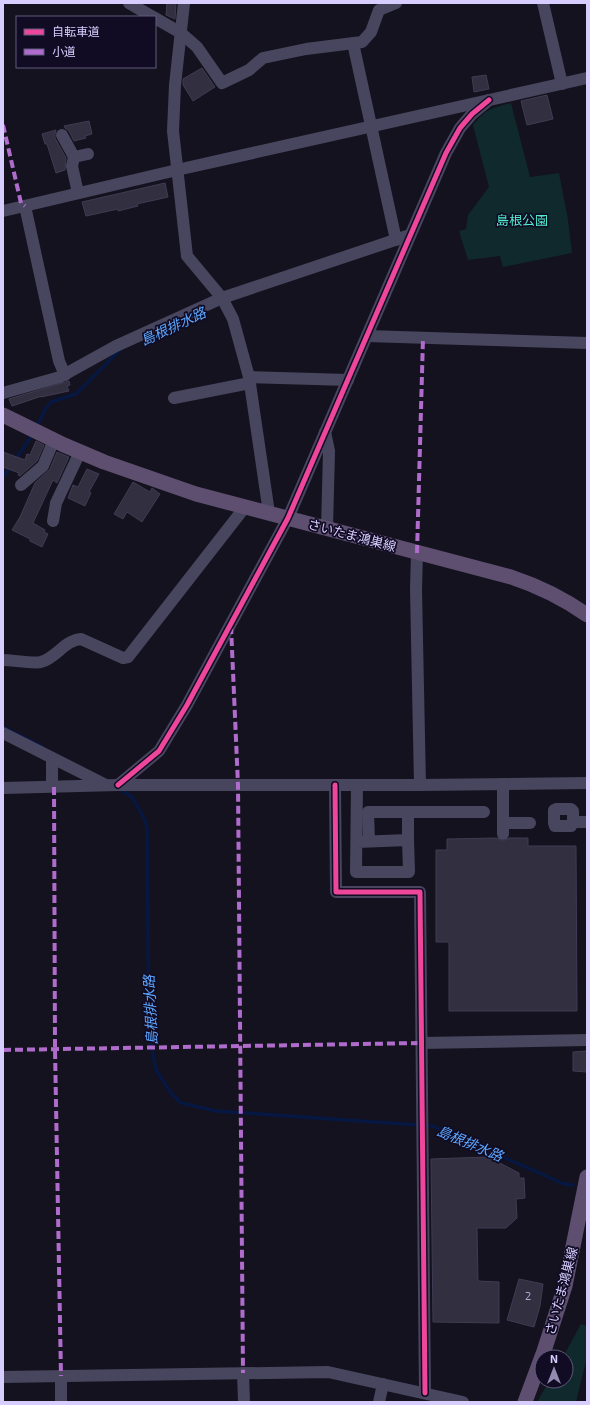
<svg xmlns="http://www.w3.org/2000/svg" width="590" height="1405" viewBox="0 0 590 1405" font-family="'Exo 2','Noto Sans JP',sans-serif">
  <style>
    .green { fill: #0f292c }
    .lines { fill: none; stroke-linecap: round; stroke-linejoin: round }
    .stream { stroke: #061741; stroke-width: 3.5 }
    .building { fill: #322f40; stroke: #413b53 }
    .minor { stroke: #48455f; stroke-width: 12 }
    .major { stroke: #5e4f70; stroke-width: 15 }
    .quiet { stroke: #b06ccc; stroke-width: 4; stroke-dasharray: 8 4; stroke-linecap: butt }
    .cycleway-casing { stroke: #110c24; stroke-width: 8 }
    .cycleway { stroke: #ed469a; stroke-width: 5 }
    .labels { text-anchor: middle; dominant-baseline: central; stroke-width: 3.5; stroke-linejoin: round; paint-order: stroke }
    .number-label { font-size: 11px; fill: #aea6cf }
    .park-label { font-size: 13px; fill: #4febcf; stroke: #110c24 }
    .street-label { font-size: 13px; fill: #d7ceff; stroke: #110c24 }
    .water-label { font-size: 14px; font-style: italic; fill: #5ca7ff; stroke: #110c24 }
  </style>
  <rect width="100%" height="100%" fill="#14121e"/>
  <g class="green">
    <path d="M511,103L530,177L559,173L568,220L572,253L503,267L500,256L468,260L459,231L466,229L468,215L489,187L473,125C486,109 492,108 511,103Z"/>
    <path d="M581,1324L587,1326V1357L576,1402H537L549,1381H566V1357H563Z"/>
  </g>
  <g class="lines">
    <g class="stream">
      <path d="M36,428L46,408L51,402L76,394L121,349"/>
      <path d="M15,460L33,434"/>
      <path d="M3,477L11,466"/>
      <path d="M3,727L43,747"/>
      <path d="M120,789L132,797L144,818L147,828L149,1035L156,1070L171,1093L181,1103L216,1111L433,1126L564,1184L573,1185"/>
    </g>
  </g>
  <g class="building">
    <path d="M167,3H176L175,19L166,15Z"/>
    <path d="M202,68L215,87L193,101L183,85V79Z"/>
    <path d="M486,75L489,89L474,92L472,77Z"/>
    <path d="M547,95L553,119L527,125L521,101Z"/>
    <path d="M89,121L92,134L85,136L86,138L74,141L69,131L65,128L64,126Z"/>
    <path d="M56,130L55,134V138L66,158L65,170L56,173L47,144H45L42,134Z"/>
    <path d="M165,183L168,197L137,204L138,206L118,211V209L86,216L82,202Z"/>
    <path d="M69,381L70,385L67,386L69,391L41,397L42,396L12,406L9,399Z"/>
    <path d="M36,441L44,445L37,461L20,476L18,475L19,473L3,467V452L25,460L27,454L30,455Z"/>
    <path d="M57,452L69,457L57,483L53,480L33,523L45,530L44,532L48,534L42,547L30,541V539L12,530L20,517L35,483L50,469Z"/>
    <path d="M87,469L99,474L89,492L91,493L85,506L68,498L73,485L78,487Z"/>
    <path d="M133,482L150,492L152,488L160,494L142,522L127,512L123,519L114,514Z"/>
    <path d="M497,838L503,841L509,838H528V846H576L577,1011H449V942H436V850H447V839Z"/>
    <path d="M587,1051V1072L573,1071V1052Z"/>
    <path d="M488,1157L519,1173V1178H524L525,1198L516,1199L517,1218L506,1228H477L478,1281L499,1282V1323L433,1322L431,1159Z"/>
    <path d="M519,1279L543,1284L540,1306L534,1327L507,1320Z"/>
  </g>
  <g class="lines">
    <g class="minor">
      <path d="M129,3L153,17"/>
      <path d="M184,3L175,85L173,131L187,256L222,298L233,319L249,377L269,513"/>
      <path d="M543,3L562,84"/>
      <path d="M155,18L181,33L197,47L222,83L249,70L263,58L306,49L362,42L371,32L379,10L396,3"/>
      <path d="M353,43L396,240"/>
      <path d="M62,135L74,157"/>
      <path d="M78,193L72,166L74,157L88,154"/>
      <path d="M25,206L59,361L65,375"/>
      <path d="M3,211L177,170L587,78"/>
      <path d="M367,336L587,343"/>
      <path d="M249,377L348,380"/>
      <path d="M3,393L60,377L116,346L222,298L410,235"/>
      <path d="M174,398L250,383"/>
      <path d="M325,432L329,451L327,529"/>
      <path d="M21,485L43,466L54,440"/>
      <path d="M53,521L56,503L80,452"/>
      <path d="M417,553L416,589L420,785"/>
      <path d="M3,660C12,660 34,664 41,662C56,658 65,640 81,639L123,658L128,657L245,507"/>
      <path d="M3,733L106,785"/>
      <path d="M52,758V783L54,787"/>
      <path d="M118,785L159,751L187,705L288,518L446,153L460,128L472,114L489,100"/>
      <path d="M335,785L336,892H420L425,1393"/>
      <path d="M3,788L118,785H420L587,783"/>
      <path d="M408,812V840"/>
      <path d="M573,822V811L571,809H556L554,810V823L555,826H571L573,822H587"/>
      <path d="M503,823H530"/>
      <path d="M503,834V784"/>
      <path d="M369,841L368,812H484"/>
      <path d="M357,842L408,840L409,872H356L357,785"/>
      <path d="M421,1043L587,1040"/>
      <path d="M243,1373L244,1402"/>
      <path d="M61,1376V1402"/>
      <path d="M3,1377L328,1372L463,1402"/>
      <path d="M379,1402L383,1384"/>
    </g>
    <g class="major">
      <path d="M3,415L64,445L104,462L196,494L511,577C538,586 563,598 587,615"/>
      <path d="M525,1402L544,1351L565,1286L587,1177"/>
    </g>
    <g class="quiet">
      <path d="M3,125L21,203L25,206"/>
      <path d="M417,553L423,338"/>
      <path d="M231,626L238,785L243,1373"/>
      <path d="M54,787L55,1049L61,1376"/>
      <path d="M3,1050L421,1043"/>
    </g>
    <g class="cycleway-casing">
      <g id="cycleway">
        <path d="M118,785L159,751L187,705L288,518L446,153L460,128L472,114L489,100"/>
        <path d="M335,785L336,892H420L425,1393"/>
      </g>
    </g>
    <use href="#cycleway" class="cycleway"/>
  </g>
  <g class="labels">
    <g class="number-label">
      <text x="528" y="1295">2</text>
    </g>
    <g class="park-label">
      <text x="522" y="220">島根公園</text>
    </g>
    <g class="street-label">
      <text transform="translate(352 535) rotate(15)">さいたま鴻巣線</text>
      <text transform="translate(561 1291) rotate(-75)">さいたま鴻巣線</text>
    </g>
    <g class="water-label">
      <text transform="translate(173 326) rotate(-25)">島根排水路</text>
      <text transform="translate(150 1010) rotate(-93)">島根排水路</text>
      <text transform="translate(470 1143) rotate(23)">島根排水路</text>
    </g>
  </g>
  <rect width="590" height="1405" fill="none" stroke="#d7ceff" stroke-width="8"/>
  <rect x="16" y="16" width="140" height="52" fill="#110c24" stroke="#605a7c"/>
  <rect x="24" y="29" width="20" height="6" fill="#ed469a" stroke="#605a7c"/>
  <text x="52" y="36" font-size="12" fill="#d7ceff">自転車道</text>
  <rect x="24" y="49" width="20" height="6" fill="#b06ccc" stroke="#605a7c"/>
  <text x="52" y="56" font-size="12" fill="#d7ceff">小道</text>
  <g transform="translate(554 1369)"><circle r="19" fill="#110c24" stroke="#605a7c"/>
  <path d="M0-3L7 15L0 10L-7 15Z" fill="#938cb0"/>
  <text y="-6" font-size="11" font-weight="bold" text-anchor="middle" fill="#d7ceff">N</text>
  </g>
</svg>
